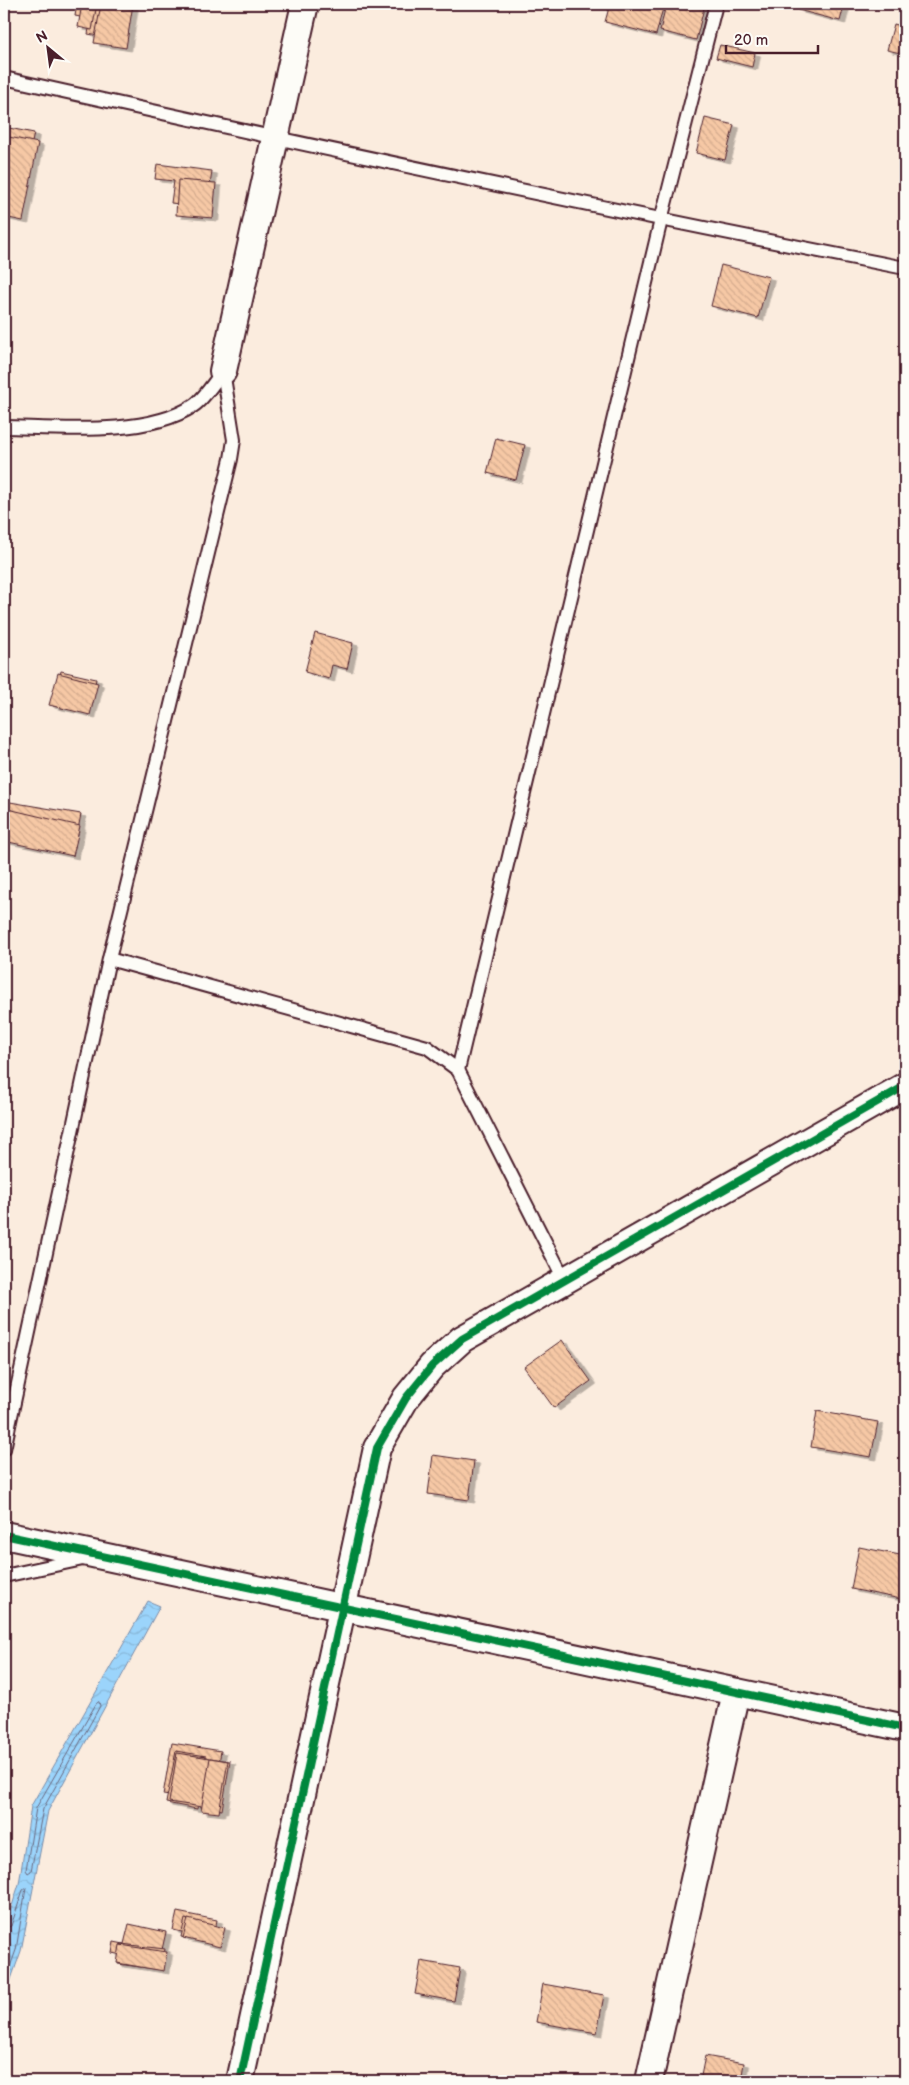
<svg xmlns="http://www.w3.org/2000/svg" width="909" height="2085" viewBox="0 0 909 2085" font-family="'Balsamiq Sans',sans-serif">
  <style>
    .water { fill: url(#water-waves); stroke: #7b8ca8 }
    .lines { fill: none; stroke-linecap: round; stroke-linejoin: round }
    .shore { stroke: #6a677e; stroke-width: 1 }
    .building { fill: url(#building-back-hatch); stroke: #4a1f2b; filter: url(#shadow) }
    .lane-casing { stroke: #4a1f2b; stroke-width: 16 }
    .street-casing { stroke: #4a1f2b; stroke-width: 30 }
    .lane { stroke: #fdfcf7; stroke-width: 12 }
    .street { stroke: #fdfcf7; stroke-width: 26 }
    .cycleway-casing { stroke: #fdfcf7; stroke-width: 11 }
    .cycleway { stroke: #00873e; stroke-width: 8 }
  </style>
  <defs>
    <pattern id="water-waves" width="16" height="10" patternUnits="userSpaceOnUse" patternTransform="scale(1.25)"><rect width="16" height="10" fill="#9bd4fb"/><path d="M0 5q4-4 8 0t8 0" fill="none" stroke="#87b6d7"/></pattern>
    <pattern id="building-back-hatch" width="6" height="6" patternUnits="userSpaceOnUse" patternTransform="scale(1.25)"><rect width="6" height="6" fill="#f6c8a5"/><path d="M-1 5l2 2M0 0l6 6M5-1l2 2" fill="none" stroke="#d4ab8e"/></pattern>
    <filter id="shadow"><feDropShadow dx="5.5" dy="3" stdDeviation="0" flood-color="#0004"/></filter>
  </defs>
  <rect width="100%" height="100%" fill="#fbecde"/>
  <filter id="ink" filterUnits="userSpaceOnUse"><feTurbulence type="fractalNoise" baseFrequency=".02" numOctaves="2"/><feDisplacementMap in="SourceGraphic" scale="10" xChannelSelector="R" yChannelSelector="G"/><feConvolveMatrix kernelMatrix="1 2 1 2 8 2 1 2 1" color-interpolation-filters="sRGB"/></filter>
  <g filter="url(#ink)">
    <path class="water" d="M148,1601L160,1606L48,1811L21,1951L4,1999V1931L19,1884L31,1806Z"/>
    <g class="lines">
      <g class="shore">
        <path d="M99,1702L100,1706L43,1809L31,1871L28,1873L26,1870L36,1808L96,1704Z"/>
        <path d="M4,1929L11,1926L23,1890L26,1888L16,1950L4,1984"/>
      </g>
    </g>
    <g class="building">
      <path d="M77,4H127L123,24L112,23L109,38L88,34L91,19L75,16Z"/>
      <path d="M82,4H97L92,30L78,27Z"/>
      <path d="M101,4H133L126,48L94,43Z"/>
      <path d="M610,4H645L663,8L656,35L605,22Z"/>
      <path d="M666,4H705L696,40L660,31Z"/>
      <path d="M800,4H834L844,6L840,21L798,10Z"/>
      <path d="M894,24L905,27V54L887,50Z"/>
      <path d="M720,45L755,53L752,67L716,58Z"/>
      <path d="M705,118L734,125L725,160L696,153Z"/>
      <path d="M4,127L34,133L17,211L4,209Z"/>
      <path d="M4,136L38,143L23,221L4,217Z"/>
      <path d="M157,164L212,171L207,208L171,203L174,181L155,179Z"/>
      <path d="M178,180L216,183L213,218L176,215Z"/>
      <path d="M721,265L769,277L758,318L711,306Z"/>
      <path d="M496,438L525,445L516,480L487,473Z"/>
      <path d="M315,633L353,643L347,669L332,665L329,679L305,672Z"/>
      <path d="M61,671L96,679L89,713L53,706Z"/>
      <path d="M58,673L98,683L90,715L49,705Z"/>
      <path d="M10,802L81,814L74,851L4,839Z"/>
      <path d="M8,809L80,826L73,856L4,841Z"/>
      <path d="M562,1340L591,1381L554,1408L524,1367Z"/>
      <path d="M817,1411L878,1422L871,1457L811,1447Z"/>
      <path d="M433,1455L474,1461L469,1500L428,1494Z"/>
      <path d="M859,1547L905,1556V1575L901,1599L851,1589Z"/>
      <path d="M172,1743L221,1751L213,1802L163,1795Z"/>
      <path d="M176,1751L206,1756L197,1809L166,1803Z"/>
      <path d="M177,1753L230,1761L222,1810L169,1802Z"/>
      <path d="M210,1758L228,1761L219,1813L201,1811Z"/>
      <path d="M177,1912L217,1920L213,1939L173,1930Z"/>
      <path d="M185,1919L223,1928L219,1946L181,1937Z"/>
      <path d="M188,1919L225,1928L220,1947L183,1938Z"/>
      <path d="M129,1924L166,1932L159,1963L112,1953L114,1942L124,1944Z"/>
      <path d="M121,1944L165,1949L162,1970L118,1964Z"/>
      <path d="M120,1945L167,1952L164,1971L117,1963Z"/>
      <path d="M421,1961L460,1968L454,2001L415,1994Z"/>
      <path d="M543,1984L604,1995L597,2033L536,2022Z"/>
      <path d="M705,2056L744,2063L741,2081H700Z"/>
      <path d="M492,2076L522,2081H491Z"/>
    </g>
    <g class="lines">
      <g class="lane-casing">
        <g id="lane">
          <path d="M4,78C304,145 604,209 905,268"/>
          <path d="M4,427C58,428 146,437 193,406C204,399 214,382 223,371"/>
          <path d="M109,959L427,1047L458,1070L564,1279"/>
          <path d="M458,1070L661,220L716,4"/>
          <path d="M4,1449L109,959L231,459L234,440L223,371"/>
          <path d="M4,1576L83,1559"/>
        </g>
      </g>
      <g class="street-casing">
        <g id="street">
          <path d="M223,371L305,4"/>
          <path d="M4,1535L905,1728"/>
          <path d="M240,2081L377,1448L406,1398L432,1366L462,1339L905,1086"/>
          <path d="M649,2081L736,1692"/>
        </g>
      </g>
      <use href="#lane" class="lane"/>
      <use href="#street" class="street"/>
      <g class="cycleway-casing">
        <g id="cycleway">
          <path d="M4,1535L905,1728"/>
          <path d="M240,2081L377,1448L406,1398L432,1366L462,1339L905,1086"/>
        </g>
      </g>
      <use href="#cycleway" class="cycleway"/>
    </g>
  </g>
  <rect width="909" height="2085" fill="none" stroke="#fdfcf7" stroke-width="20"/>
  <rect x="10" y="10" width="889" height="2065" fill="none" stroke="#4a1f2b" stroke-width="2" filter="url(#ink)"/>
  <g transform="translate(48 48) rotate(331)" stroke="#fdfcf7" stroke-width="4" paint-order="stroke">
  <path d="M0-4L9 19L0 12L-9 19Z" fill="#4a1f2b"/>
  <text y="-8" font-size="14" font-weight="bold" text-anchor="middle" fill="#4a1f2b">N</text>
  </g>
  <path d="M726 45v8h92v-8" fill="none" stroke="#4a1f2b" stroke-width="2.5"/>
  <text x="734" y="45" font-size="15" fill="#4a1f2b" stroke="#fdfcf7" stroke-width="4" paint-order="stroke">20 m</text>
</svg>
